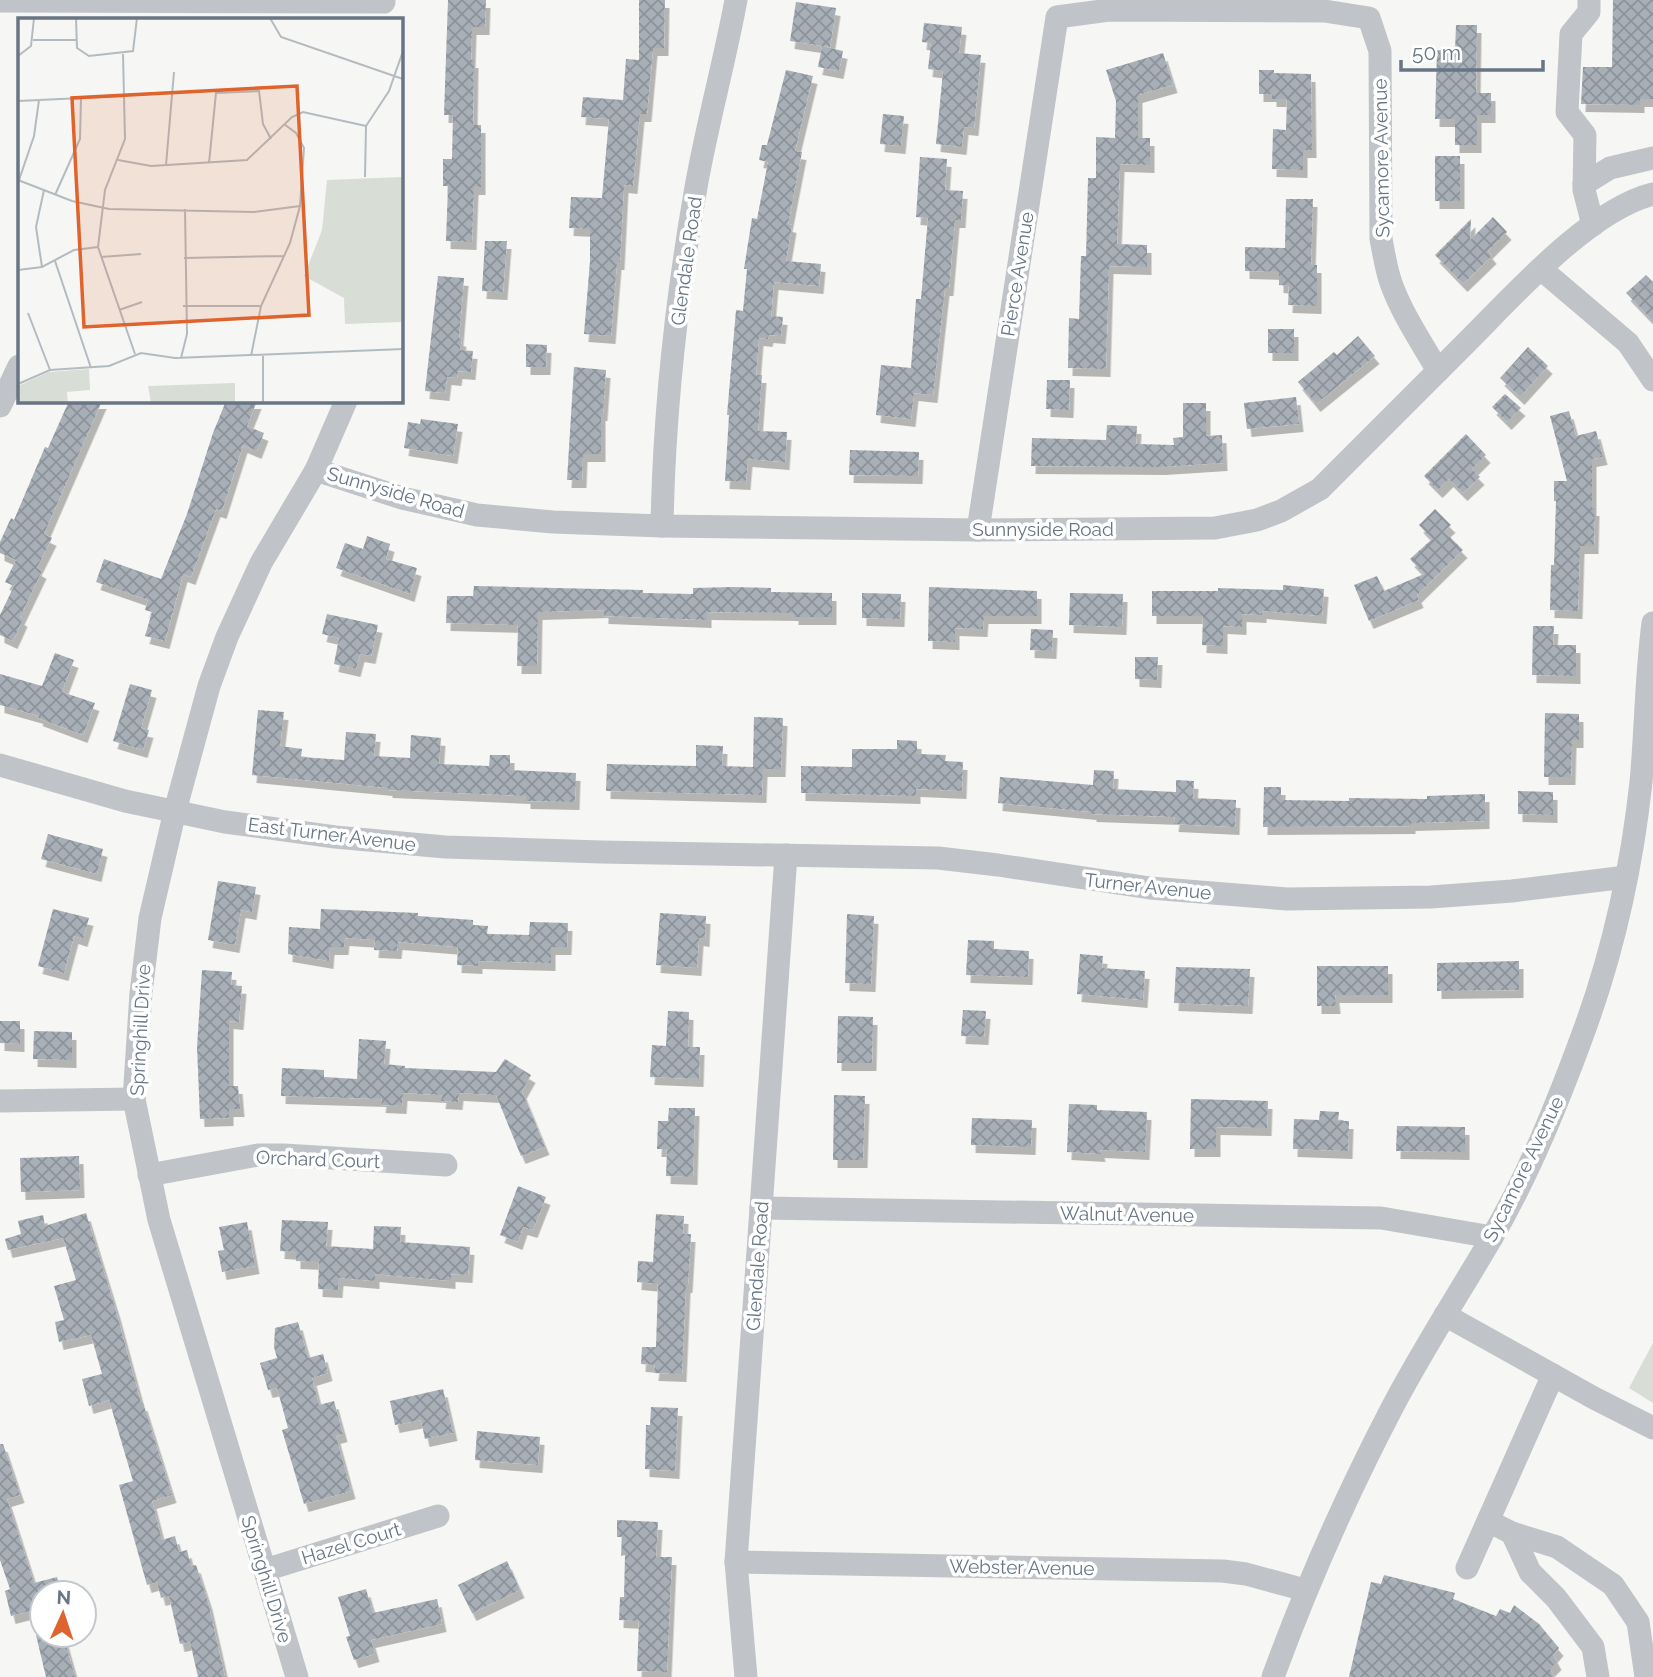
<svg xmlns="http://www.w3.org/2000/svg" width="1653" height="1677" viewBox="0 0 1653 1677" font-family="Raleway,sans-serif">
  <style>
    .park { fill: #d8ddd5 }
    .building { fill: url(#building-cross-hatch); filter: url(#shadow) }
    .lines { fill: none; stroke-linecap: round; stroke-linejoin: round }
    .minor { stroke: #c0c3c7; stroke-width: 23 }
    .labels { text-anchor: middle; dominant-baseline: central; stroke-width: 7; stroke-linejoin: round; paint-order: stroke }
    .street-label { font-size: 19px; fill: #677584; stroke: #fff }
    .inset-road { fill: none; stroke: #b4bbc0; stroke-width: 2 }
    .view { fill: #de632d; fill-opacity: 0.15; stroke: #de632d; stroke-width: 3.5 }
    .inset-edge { fill: none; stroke: #677584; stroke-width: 3.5 }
  </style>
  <defs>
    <pattern id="building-cross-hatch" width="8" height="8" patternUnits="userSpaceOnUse" patternTransform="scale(1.75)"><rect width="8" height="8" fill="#a9afb6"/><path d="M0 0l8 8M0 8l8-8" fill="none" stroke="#8d939a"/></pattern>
    <filter id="shadow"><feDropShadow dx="4.5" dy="8" stdDeviation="0" flood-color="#0004"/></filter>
  </defs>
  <rect width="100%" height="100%" fill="#f6f7f4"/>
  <path class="park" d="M1653,1343V1403L1629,1388Z"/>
  <g class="building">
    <path d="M448,0H486L485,27H472L471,60H474L473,125H481V187H474L472,242L446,241L448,186H443V159H452L453,115H444Z"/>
    <path d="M639,0H665L664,48H653L647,114H640L633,186L624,185L620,262H617L611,336L584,334L590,261V229L569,228L571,197L602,198L609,119L581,117L583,97L623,100L626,59L639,60Z"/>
    <path d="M1613,0H1653V99H1640V105L1581,104L1583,67H1612Z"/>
    <path d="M796,2L836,8L830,47L790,41Z"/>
    <path d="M924,23L962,27L959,53L981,55L974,128L964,127L962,147L936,144L943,71L928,69L931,43L922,42Z"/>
    <path d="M1456,25H1477L1476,93H1491V115H1477V145H1455V119H1435L1437,50L1455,51Z"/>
    <path d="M822,46L843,51L839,71L818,67Z"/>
    <path d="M1163,53L1173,85L1138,95V138H1150V165L1120,164L1117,244L1147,245V267L1109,266L1106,369L1068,368L1069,318L1079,319L1081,256H1086L1088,178H1096V137L1115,138L1116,101L1106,70Z"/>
    <path d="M786,70L813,76L795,151L802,152L788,224L792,225L786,261L821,264L819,286L774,282L771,316L783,317L781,336L769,335L768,339L759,338L756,375H762L758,431L787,432L785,462L748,459L746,482L725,481L729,415H727L736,310L743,311L747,269H744L752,218L757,219L768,162L759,160L762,145H767Z"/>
    <path d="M1259,70H1274V73L1311,74L1312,150H1303V170L1272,169L1273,129L1286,130L1287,99H1272V94H1259Z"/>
    <path d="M883,114L904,116L901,146L880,144Z"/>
    <rect x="1435" y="156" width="25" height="45"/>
    <path d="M920,157L947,159L945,190L963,191L961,220H955L949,288H945L933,395L914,393L911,419L876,415L881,365L911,368L916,299H921L928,218L916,217Z"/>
    <path d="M1286,199H1313L1311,265H1317V306L1288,305L1289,286L1279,285V272L1245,271V247L1285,248Z"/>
    <path d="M1493,217L1507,232L1488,251L1492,256L1463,284L1435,255L1471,219L1470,240Z"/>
    <path d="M485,241H507L503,292L482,291Z"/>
    <path d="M1646,275L1653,282V321L1626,293Z"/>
    <path d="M438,276L464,278L459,338L462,339L460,350L473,351L471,372L458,371L457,378L447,377L445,393L425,391Z"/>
    <rect x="1268" y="329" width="26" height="24"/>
    <path d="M1358,336L1375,356L1316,404L1298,382L1334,352L1337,355Z"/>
    <path d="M526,344L547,345L546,367H526Z"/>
    <path d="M1528,347L1548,366L1520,397L1500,378Z"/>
    <path d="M574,367L606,370L603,413H601V454H583L582,480H567Z"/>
    <path d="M1047,380H1070L1069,410L1046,409Z"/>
    <path d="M1505,394L1521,408L1507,422L1492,407Z"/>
    <path d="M1296,397L1299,424L1247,429L1244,403Z"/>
    <path d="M69,401H102L44,534L52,538L37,568L42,571L20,617L23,619L13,641L0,635V615L14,586L5,582L16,560L0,553V542L11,518L14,520L45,447L48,448Z"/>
    <path d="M226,401H257L247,426L264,433L257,451L243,445L222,511L216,509L191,577L183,574L165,641L145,636L152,612L145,610L148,600L96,582L104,559L161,579L187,514L213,433Z"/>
    <path d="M1183,403H1206V436L1222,435L1223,463L1161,467L1031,466L1032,438L1106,440L1107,425L1137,426L1136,444L1174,445L1173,438L1183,437Z"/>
    <path d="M1569,411L1576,436L1596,431L1603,457L1592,459V508H1595L1594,546H1580L1578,611L1550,610L1551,565H1554L1556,501H1554V481H1567L1550,416Z"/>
    <path d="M421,419L458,424L453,456L404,448L408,422L420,424Z"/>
    <path d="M1466,434L1486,455L1472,469L1480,477L1463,493L1449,479L1438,490L1424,476Z"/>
    <path d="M850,450L919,452L918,476L849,475Z"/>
    <path d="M1435,509L1451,525L1444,531L1463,550L1417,595L1419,600L1369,621L1354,585L1377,576L1384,591L1424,574L1410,559L1432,539L1419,525Z"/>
    <path d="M367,536L390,544L386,559L417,568L410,594L336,568L345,543L363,549Z"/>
    <path d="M1283,585L1324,589L1322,616L1262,611V615L1242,614V627L1223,626V646L1202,645L1203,616H1152V591H1218V588L1283,590Z"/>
    <path d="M474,586L643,590V593L693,594V588L732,587L771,588V592L832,593V617H794V613L707,612V620L604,616V610L538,612L537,666H517L518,625L446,623L447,596H473Z"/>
    <path d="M929,587L1037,591V616H984L983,629L955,628V642L928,641Z"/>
    <path d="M862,593L901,594L900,619L862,618Z"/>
    <path d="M1070,593L1123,594L1122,627L1069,625Z"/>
    <path d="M327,614L378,625L371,656L360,654L356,669L334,664L339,638L322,634Z"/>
    <path d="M1533,626H1554L1553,645H1576V676L1532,675Z"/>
    <path d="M1031,629L1053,630L1052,651L1030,650Z"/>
    <path d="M55,653L74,660L62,692L95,703L83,735L38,718L39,716L0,705V674L42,686Z"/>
    <path d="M1135,657H1158L1157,680L1135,679Z"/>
    <path d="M130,684L152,690L141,728L149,730L143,750L113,741Z"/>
    <path d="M258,710L284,712L280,746L302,749L301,757L344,760L346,732L376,734L374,756L410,758L411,735L441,738L439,764L489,766L490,755H510V770L576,773L575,802L526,801V796L388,790V788L252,775Z"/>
    <path d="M1545,713L1579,714V740H1572L1571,777H1544Z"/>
    <path d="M754,717L783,718L781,769H763L762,795L606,791L607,764L696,766V745L723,746L722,766L753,767Z"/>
    <path d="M897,740L917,741V754L946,755L945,761L963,762L962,791L916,789V796L801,793V766L852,767V749H897Z"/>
    <path d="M1094,770L1114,771L1113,789L1176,792V780L1194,781L1193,798L1236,800L1235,827L1174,824L1175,817L1092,814V812L998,803L1000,777L1093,785Z"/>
    <path d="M1264,787H1281V800L1349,801V798L1427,799V796L1485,794V821L1411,823V826L1263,827Z"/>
    <path d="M1518,791L1553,792V815L1518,814Z"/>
    <path d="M48,834L103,849L97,874L41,859Z"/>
    <path d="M218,881L256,887L252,912L241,910L235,945L208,940Z"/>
    <path d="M53,909L89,918L83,939L74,936L64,973L38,966Z"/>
    <path d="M321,909L418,913V916L473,920V925L488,926L487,934L529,935L530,922L568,923L567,947H551V963L478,961V966L457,965L458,947L398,942L397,951L374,950L375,940L345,938L344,947H330L329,961L288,954L289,927L320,929Z"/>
    <path d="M660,913L706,916L705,939L699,938L697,968L656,965Z"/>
    <path d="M847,914L874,916L871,984L845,983Z"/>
    <path d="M968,940L994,941V949L1029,951L1028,977L966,975Z"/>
    <path d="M1080,954L1103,956L1102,968L1145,971L1143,1000L1077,994Z"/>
    <path d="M1519,961V990L1437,991V963Z"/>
    <path d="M1317,966H1388V995H1335L1336,1006H1317Z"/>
    <path d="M1176,967L1250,969L1248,1006L1174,1003Z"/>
    <path d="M202,970L232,972L231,985L242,986L239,1022L229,1021V1086H238L240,1109H229V1118L200,1119L197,1047Z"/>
    <path d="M963,1010L986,1011L984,1037L961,1036Z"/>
    <path d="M668,1011L689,1012L688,1047H700L699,1079L650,1077L652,1045L666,1046Z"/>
    <path d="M838,1016L873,1017L872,1063H837Z"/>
    <path d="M0,1021H20V1044L0,1043Z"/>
    <path d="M34,1031L72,1032V1060L33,1059Z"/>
    <path d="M359,1039L386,1041L384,1064L405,1066V1068L496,1072L505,1059L531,1075L522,1091L545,1147L521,1156L496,1095L459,1093L458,1102L441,1101L442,1095L403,1093L402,1106L381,1105L382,1099L281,1096L282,1068L324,1070V1077L357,1079Z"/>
    <path d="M834,1095L865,1096L863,1160H833Z"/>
    <path d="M1191,1099L1268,1101L1267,1128L1216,1127V1149H1190Z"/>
    <path d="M1069,1104L1097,1105V1110L1147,1112L1145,1152L1100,1150L1101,1154L1067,1152Z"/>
    <path d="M669,1108H695L693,1177L666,1176L667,1149H657L658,1121H668Z"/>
    <path d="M1320,1111L1339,1112L1338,1121H1349L1348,1151L1293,1149L1294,1119L1319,1120Z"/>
    <path d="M972,1118L1032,1120L1031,1147L971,1145Z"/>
    <path d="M1397,1126L1465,1127V1152L1396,1151Z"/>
    <path d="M79,1156L80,1190L21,1192L20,1158Z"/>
    <path d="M518,1186L546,1197L533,1230L523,1227L518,1242L500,1235Z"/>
    <path d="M86,1213L116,1311L141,1403H143L172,1495L152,1501L162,1540L175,1536L179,1552L187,1550L191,1566L196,1565L208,1602L225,1677H198L190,1642L180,1644L169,1596L161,1598L157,1582L147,1585L119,1485L133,1481L109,1400L89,1406L82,1379L102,1374L91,1335L59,1342L55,1322L64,1320L54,1286L76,1280L63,1238L8,1250L5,1239L21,1234L18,1221L43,1215L45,1226Z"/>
    <path d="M656,1214L684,1216L683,1234H691L688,1285H686L682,1374L654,1373L655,1365L641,1364L642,1347H656L658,1284L637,1282L638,1261L653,1262Z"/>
    <path d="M282,1220L328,1222L326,1246L373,1249L374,1226L401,1227L400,1242L470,1247L468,1275L451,1274V1281L375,1274V1281L339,1278L338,1290L318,1289L319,1262L296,1261V1252L280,1251Z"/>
    <path d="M247,1222L255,1266L222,1272L218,1251L224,1250L219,1227Z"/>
    <path d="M298,1322L308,1358L323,1354L328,1373L312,1378L319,1405L334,1401L343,1434L336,1436L351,1491L304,1504L282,1430L288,1428L277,1388L268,1390L260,1363L277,1358L274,1347L275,1328Z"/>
    <path d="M443,1389L453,1433L425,1439L421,1420L395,1425L390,1401Z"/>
    <path d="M651,1407L678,1408L675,1471L645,1469L646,1425H650Z"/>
    <path d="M477,1431L540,1437L538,1465L475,1460Z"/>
    <path d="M0,1444H3L20,1495L7,1499L34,1583L57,1577L61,1593H42V1608L11,1616L5,1591L10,1589L0,1560Z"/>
    <path d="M617,1520L658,1522L656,1557H672L667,1672L637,1671L639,1621L619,1620L620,1597H624L625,1555L621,1556L622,1537H617Z"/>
    <path d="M507,1561L520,1590L472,1613L458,1585Z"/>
    <path d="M1384,1575L1455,1593L1453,1599L1496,1616L1500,1609L1510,1613L1514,1605L1539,1624L1559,1648L1553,1655L1557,1662L1550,1669L1554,1677H1349L1371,1582L1381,1584Z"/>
    <path d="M366,1589L373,1613L437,1599L442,1624L371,1640L375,1654L354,1660L346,1637L350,1636L338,1597Z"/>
    <path d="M36,1635H63L75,1677H46Z"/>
  </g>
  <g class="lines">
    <g class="minor">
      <path d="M1589,0V12L1571,34L1567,112L1585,135L1584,190L1593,225"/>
      <path d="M0,1L384,2"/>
      <path d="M1584,184L1610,168L1653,158"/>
      <path d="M1541,269L1628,343L1653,380"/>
      <path d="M0,406L19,366"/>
      <path d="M316,470L402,498L477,515L553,522L662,526L978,530L1215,528L1257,520L1281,511L1320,489C1369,440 1418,391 1467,342C1514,295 1589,210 1653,194"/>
      <path d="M662,526C664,415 676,303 695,193C706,128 724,65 736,0"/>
      <path d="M978,530L1057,17L1109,10L1324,11L1369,18L1380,51L1381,239C1384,254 1386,269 1391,283C1402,314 1422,343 1438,371"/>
      <path d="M0,765L125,801L225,822L335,837L445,847L601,852L938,858L998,865L1150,888L1287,899L1431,897L1512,891L1626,877"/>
      <path d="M0,1101L134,1099"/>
      <path d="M149,1175L258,1155H284L446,1165"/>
      <path d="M761,1208L1381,1218L1492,1237"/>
      <path d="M1445,1315L1594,1398L1653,1428"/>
      <path d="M1488,1521L1553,1375"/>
      <path d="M1512,1533L1557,1547L1613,1585L1638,1622L1646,1677"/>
      <path d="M736,1562L1223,1571L1246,1574L1305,1590"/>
      <path d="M1467,1568L1488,1521L1512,1533L1530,1572L1556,1598L1593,1647L1598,1677"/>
      <path d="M265,1570L438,1516"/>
      <path d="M297,1677L159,1220L134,1099L141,993L150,918L175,811L209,686L227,637L261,563L316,470L346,401"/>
      <path d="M746,1677L736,1562L786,855"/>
      <path d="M1273,1677C1307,1584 1347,1494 1393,1406C1423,1349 1458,1295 1491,1239C1529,1174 1558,1102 1584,1031C1613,952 1632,865 1641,782C1646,729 1646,675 1653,623"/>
    </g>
  </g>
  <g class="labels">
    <g class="street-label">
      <text transform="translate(1381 158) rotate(-91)">Sycamore Avenue</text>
      <text transform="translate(686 261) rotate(-82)">Glendale Road</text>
      <text transform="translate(1017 274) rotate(-81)">Pierce Avenue</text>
      <text transform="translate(396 492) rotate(16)">Sunnyside Road</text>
      <text x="1043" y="529">Sunnyside Road</text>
      <text transform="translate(332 834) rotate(7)">East Turner Avenue</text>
      <text transform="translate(1148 886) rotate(6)">Turner Avenue</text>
      <text transform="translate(140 1030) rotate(-87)">Springhill Drive</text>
      <text transform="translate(318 1159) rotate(2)">Orchard Court</text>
      <text transform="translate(1523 1169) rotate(-64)">Sycamore Avenue</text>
      <text transform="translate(1127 1214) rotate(1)">Walnut Avenue</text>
      <text transform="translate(757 1266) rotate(-86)">Glendale Road</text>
      <text transform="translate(351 1543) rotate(-17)">Hazel Court</text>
      <text transform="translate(1022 1567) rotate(1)">Webster Avenue</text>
      <text transform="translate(267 1579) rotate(73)">Springhill Drive</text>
    </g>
  </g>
  <g transform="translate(18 18)">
    <rect width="385" height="385" fill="#f6f7f4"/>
    <path d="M385,159V304L327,306L326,280L286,258L304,212L309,162ZM71,351L72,372L49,374L50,385H0V368L31,354ZM217,365V385H133L130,368Z" fill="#d8ddd5"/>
    <path class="inset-road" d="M58,0L59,30L71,38L115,33L119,0M252,0L263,19L385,61M15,22H58M105,36L107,121L87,172L80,229L117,336M0,38L13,28L16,0M0,83L106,78M100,142L133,148L229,142L274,99L285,94L348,108M191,145L198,75L241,73L245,106L253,121M148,147L156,54M347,159L348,108L371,73L385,33M0,162L54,183L91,191L236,194L282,188M1,162L16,118L21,82M37,177L62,121L63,80M83,239L123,236M166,240L266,238M37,243L73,350M24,249L18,209L26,172M0,252L24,249L56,232L80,229M165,288H243M101,292L124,284M10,295L32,352M233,338L243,288L272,225L282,188L286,130L278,115L266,106M163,340L169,316L167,191M0,366L32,352L91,348L123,335L157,340L385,331M245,385V338M361,385L385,384"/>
    <path class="view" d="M279,68L291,297L66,309L54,80Z"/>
    <rect width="385" height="385" class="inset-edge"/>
  </g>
  <g transform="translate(63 1614) rotate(3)"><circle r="33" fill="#ffffff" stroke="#c2c8ce" stroke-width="2"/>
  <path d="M0-5L12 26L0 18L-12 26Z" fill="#de632d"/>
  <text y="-10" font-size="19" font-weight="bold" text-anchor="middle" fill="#677584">N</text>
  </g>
  <path d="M1401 60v10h142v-10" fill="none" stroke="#677584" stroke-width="3.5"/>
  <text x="1412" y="60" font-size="21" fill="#677584" stroke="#ffffff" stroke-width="5" paint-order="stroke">50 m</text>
</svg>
